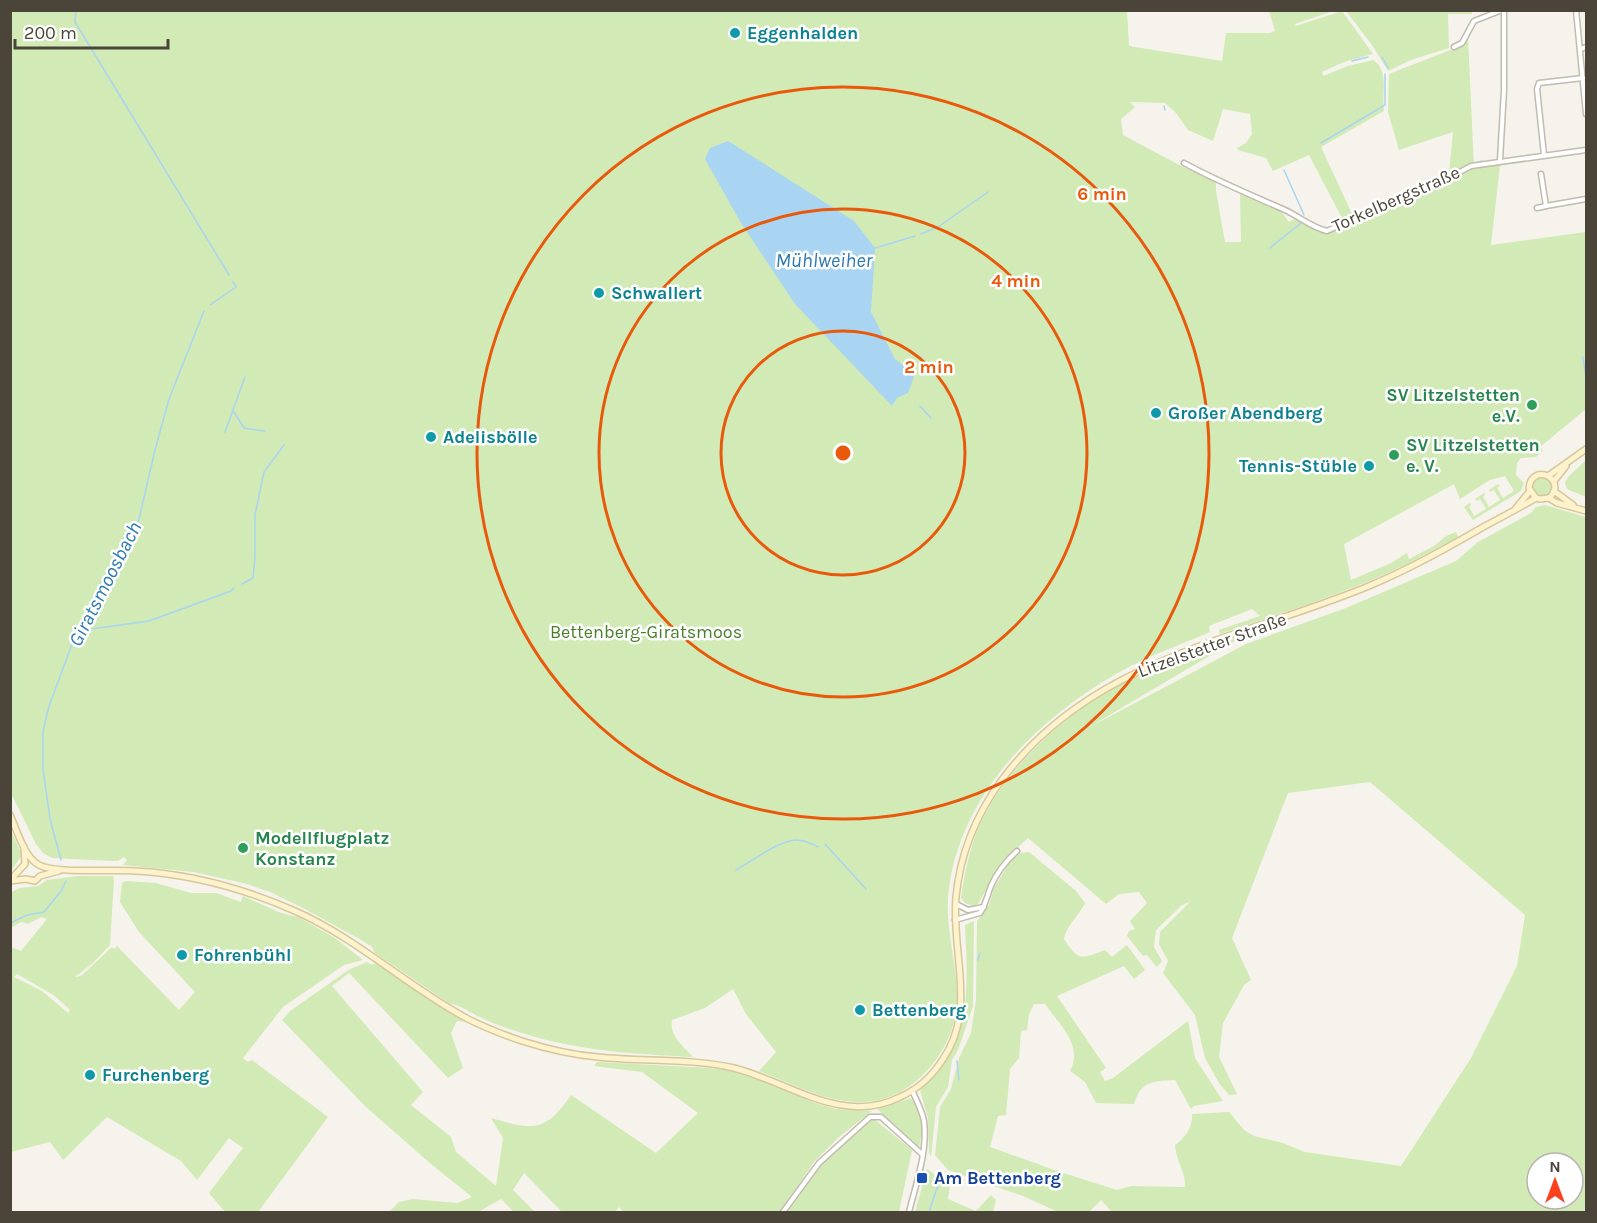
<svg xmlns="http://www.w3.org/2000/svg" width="1597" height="1223" viewBox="0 0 1597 1223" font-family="Karla,sans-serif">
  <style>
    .green { fill: #d2eab5; fill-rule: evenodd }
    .water { fill: #a9d4f2 }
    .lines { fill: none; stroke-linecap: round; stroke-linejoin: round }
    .stream { stroke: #a9d4f2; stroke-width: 1.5 }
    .street-casing { stroke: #c2bbae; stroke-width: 7 }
    .secondary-casing { stroke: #d6c79b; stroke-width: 8 }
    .street { stroke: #fff; stroke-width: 4 }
    .secondary { stroke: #fff3cd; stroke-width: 5 }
    .ring { fill: none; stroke: #e8590c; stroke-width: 3 }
    .culture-dot { fill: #0f9aa8; stroke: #fff; stroke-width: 2 }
    .leisure-dot { fill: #2e9e5b; stroke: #fff; stroke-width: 2 }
    .transit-dot { fill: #1a4fb4; stroke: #fff; stroke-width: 2 }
    .labels { text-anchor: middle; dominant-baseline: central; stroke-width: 5; stroke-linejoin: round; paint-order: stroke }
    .culture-label { font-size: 18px; font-weight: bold; fill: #0d838f; stroke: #fff; text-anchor: start }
    .street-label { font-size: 18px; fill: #4b4439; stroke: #fff }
    .leisure-label { font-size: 18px; font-weight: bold; fill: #27864d; stroke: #fff; text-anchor: start }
    .park-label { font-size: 18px; fill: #4a7f2a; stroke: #fff }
    .transit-label { font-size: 18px; font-weight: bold; fill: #164399; stroke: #fff; text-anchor: start }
    .water-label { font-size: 20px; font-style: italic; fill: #2e7ab2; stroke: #fff }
    .centre { fill: #e8590c; stroke: #fff; stroke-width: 3 }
    .ring-label { font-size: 18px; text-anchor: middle; font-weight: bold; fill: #e8590c; stroke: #fff; stroke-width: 5; stroke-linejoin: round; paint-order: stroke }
  </style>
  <rect width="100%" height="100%" fill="#f6f3ec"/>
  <g class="green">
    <path d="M1127,10L1129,46L1222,61L1226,33H1270L1275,31L1269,11H1333L1295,24L1296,26L1342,11L1373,54L1344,62L1322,72L1323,76L1348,66L1373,60C1390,70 1381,95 1384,111L1321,147L1353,216L1343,220L1309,155L1273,171L1266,158L1238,150L1237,148L1246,143L1252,134L1250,114L1223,109L1213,141L1188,130L1176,113L1165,103L1130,102L1135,107L1121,119L1123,135L1181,166L1216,182V191L1225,242H1241L1240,194L1280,210L1289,222L1296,218L1321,231L1328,232L1330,230L1445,181L1449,173L1453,132L1399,150L1388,112L1389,74L1463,45L1468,37L1474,167L1500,165L1491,245L1586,232V409L1540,447L1543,450L1536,457L1521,458L1517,463L1516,475L1524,483L1521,491L1473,520L1464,507L1470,503L1471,505L1469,507L1474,516L1486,509L1480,499L1477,501L1475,499L1484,493L1485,495L1483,497L1489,507L1500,500L1494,490L1490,492L1489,490L1498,484L1500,486L1497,488L1503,498L1514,491L1505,476L1490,480L1460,499L1454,484L1344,544L1351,580L1391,563L1407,553L1409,559L1434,546L1446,536L1456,532L1458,537C1440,546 1423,556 1405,565C1346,593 1282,613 1220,634L1219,630L1260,616L1252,609L1209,626L1210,632C1189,641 1168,649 1147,658C1080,689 1008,746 974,812C957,844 946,881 948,917C950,944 957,971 957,998C957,1049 912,1104 858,1102C824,1101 791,1083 759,1071L776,1052L746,1014L733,989L705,1008L672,1020C669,1036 683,1046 693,1057C636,1054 580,1051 525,1034C512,1030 499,1026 486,1020C474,1015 462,1006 449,1003L375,953L372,947L363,941L303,908L270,892L247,884L194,872L123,865L127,860L124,857L118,861H112L52,858L43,853L36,844L10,791V11Z"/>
    <path d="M1472,10V14H1448L1449,48L1411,60L1388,71L1372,45L1346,11Z"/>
    <path d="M1586,460V497L1567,489L1565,483L1568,477Z"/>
    <circle cx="1543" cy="487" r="10"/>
    <path d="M1545,505L1586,517V1212H1112L1101,1200L1089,1212H1058L1023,1196L948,1170L935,1155L940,1107L951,1089L959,1058L971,1033L976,1000L977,921L989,905L994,888L1010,862L1020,853L1029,852L1076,891L1085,903C1079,916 1066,926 1064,939C1079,962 1081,959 1105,950L1112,957L1127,945L1145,970L1134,979L1124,966L1057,996L1106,1068L1100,1072L1105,1081L1113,1078L1188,1021L1195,1058L1223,1101L1194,1106L1191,1109L1175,1080C1153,1081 1141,1081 1134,1104L1096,1103L1085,1082L1070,1071C1084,1046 1059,1024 1045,1004H1034L1029,1014L1027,1030L1021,1031L1019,1058L1010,1069L1006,1115L998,1116L990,1147L1057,1171L1117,1190L1131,1186L1185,1187C1186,1172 1176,1161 1175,1145C1185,1138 1193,1127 1192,1114L1229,1112L1244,1130L1254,1136L1283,1143L1305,1152L1401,1166L1471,1058L1517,966L1525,915L1370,782L1288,793L1232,938L1251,980L1244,985L1223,1023L1219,1057L1237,1094L1229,1095L1219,1083L1205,1058L1195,1015L1163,973L1168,961L1159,944L1160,932L1190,902L1182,905L1156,930L1154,947L1162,961L1157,967L1147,955L1143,956L1127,936L1129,931L1135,929L1130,921L1147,903L1139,892L1119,894L1106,904L1028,838L1001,863L978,904L973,906L965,903L961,898C964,875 969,853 977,831C1000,776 1053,725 1103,694C1143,669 1198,650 1243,636L1086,729L1246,644L1346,608L1456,561L1478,542L1531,513L1536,507ZM1537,1163H1573V1199H1537Z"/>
    <path d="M10,828L22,855L11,871H10Z"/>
    <path d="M78,876H113L114,880L110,945L93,963L75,977L81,976L112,947L114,949L117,946L179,1010L195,992L139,932L120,902L122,883L126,881L156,883L191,893H216L241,902L243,896L281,913L298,917L335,938L363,960L344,965L283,1007L243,1058L248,1062L252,1060L328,1117L258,1212H225L209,1193L243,1148L229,1138L197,1180L181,1161L107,1117L63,1160L50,1142L11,1152V947L21,951L47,919L41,917L28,924L21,922L11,928V892L20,888L38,886L47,880ZM17,974L55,996L70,1010L68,1013L42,991L14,977Z"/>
    <path d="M974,921L973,1006L958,1050L952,1060L948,1087L936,1107L931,1157L929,1152L928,1118L920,1090C973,1046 968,988 965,925Z"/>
    <path d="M367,962L372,965L378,962L444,1009L467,1022L457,1021L451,1033L463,1068L448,1078L349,973L332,986L423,1092L411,1105L451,1137L456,1152L496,1186L503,1138L491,1118C533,1130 545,1133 571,1095L656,1153L698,1113L642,1072L594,1066L597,1062L709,1068L732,1071L766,1083L815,1103L836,1109L872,1111L839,1137L814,1162L780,1212H624L619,1207L615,1212H562L524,1173L513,1190L535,1212H514L501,1199L478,1212H389L399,1202L413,1199L457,1203L472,1197L431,1164L366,1107L282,1020L290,1011L350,969Z"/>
    <path d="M911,1098C924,1112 923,1129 919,1147L877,1109Z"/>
    <path d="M870,1119L875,1120L912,1150L899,1212H787L821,1164L837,1148Z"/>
    <path d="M927,1169L950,1185L948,1199L976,1211L991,1195L996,1200L993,1212H915Z"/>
  </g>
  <path class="water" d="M728,141L854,221L875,248L871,312L895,359L915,374L908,393L897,398L892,406L795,304L741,223L705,159L710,148Z"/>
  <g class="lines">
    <g class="stream">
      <path d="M76,10L75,22L229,275"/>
      <path d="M1382,57L1388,68"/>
      <path d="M1352,61L1368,57"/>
      <path d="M1164,106L1165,110"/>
      <path d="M1321,143L1385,105V74"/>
      <path d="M1464,167L1482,161"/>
      <path d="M1284,170L1304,215"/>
      <path d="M1449,176L1460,169"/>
      <path d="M921,234L938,227L988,192"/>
      <path d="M875,248L915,236"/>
      <path d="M1270,248L1301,223"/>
      <path d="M210,305L236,287L233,282"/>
      <path d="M1583,357L1586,378"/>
      <path d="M920,406L931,418"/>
      <path d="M234,412L244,428L265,431"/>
      <path d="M225,432L245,377"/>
      <path d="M242,584L253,578L255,557V515L264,472L284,445"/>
      <path d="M77,631L149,621L231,591L234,588"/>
      <path d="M825,844L866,889"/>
      <path d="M61,860L50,819L43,769V731L49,706L77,631L103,578L136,532L155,450L169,399L204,311"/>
      <path d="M736,870C750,862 780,840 796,840C804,840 811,843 818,847"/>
      <path d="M10,923L27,915L44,912L61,891L66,881"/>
      <path d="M978,960L980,953"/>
      <path d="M957,1061L959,1080"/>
      <path d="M929,1212L940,1179"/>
    </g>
    <g class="street-casing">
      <g id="street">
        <path d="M1576,10L1586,114"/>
        <path d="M1454,47L1462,43L1474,21L1502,10"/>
        <path d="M1581,49L1586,47"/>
        <path d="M1544,155L1537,89L1539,83L1583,78"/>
        <path d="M1500,160L1504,90V10"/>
        <path d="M1184,163C1217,181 1251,195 1285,210C1300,217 1311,227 1327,231L1420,188L1447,179L1471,166L1586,150"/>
        <path d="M1541,174L1546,206L1586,199"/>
        <path d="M1537,208L1546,206"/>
        <path d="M956,904L968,910L984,907"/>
        <path d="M955,920L980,913C986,904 987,896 991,886C997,872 1006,861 1017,851"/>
        <path d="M783,1212L819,1163L870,1117H881L922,1154"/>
        <path d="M909,1212C916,1184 928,1150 924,1121C922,1110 916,1100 912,1090"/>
      </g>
    </g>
    <g class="secondary-casing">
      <g id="secondary">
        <path d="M1586,449L1548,476C1538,472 1530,477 1529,488L1536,498L1540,499L1549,498L1557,503L1586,511"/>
        <path d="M1548,476C1557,482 1557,491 1549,498"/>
        <path d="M1554,481L1566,466"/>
        <path d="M1554,491L1573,505"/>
        <path d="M1516,508L1530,491"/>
        <path d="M10,815C17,830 24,857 39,865C55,874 115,869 136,871C191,874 245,889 295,911C358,939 408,987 468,1019C486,1028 504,1035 522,1041C547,1049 573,1055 598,1057C643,1062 689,1058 734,1068C789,1082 842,1126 900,1097C918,1089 933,1075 943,1059C977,1009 951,952 956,897C960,855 976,815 1001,781C1090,660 1233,641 1364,588C1406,571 1445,549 1485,526C1502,517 1519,508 1536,498"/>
        <path d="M10,880L25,864L24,847"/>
        <path d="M10,881L26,879L35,881L40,876L59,871"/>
      </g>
    </g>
    <use href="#street" class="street"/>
    <use href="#secondary" class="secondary"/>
  </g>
  <g class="ring">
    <circle cx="843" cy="453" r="122"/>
    <circle cx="843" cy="453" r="244"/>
    <circle cx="843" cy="453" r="366"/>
  </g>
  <g class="culture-dot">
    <circle cx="735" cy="33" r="6"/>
    <circle cx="599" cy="293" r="6"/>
    <circle cx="1156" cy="413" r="6"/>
    <circle cx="431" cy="437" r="6"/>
    <circle cx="1369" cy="466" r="6"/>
    <circle cx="182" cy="955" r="6"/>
    <circle cx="860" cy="1010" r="6"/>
    <circle cx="90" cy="1075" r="6"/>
  </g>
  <g class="leisure-dot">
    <circle cx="1532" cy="405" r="6"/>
    <circle cx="1394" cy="455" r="6"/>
    <circle cx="243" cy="848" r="6"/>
  </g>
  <rect class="transit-dot" x="916" y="1172" width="12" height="12" rx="3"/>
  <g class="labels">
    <g class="culture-label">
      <text x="747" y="33">Eggenhalden</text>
      <text x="611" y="293">Schwallert</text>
      <text x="1168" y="413">Großer Abendberg</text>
      <text x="443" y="437">Adelisbölle</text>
      <text x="1357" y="466" text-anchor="end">Tennis-Stüble</text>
      <text x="194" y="955">Fohrenbühl</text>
      <text x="872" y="1010">Bettenberg</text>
      <text x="102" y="1075">Furchenberg</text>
    </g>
    <g class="street-label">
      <text transform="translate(1396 199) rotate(-24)">Torkelbergstraße</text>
      <text transform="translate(1212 645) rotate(-20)">Litzelstetter Straße</text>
    </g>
    <g class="leisure-label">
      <text x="1520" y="395" text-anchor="end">SV Litzelstetten<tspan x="1520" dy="21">e.V.</tspan></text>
      <text x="1406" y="445">SV Litzelstetten<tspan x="1406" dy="21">e. V.</tspan></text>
      <text x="255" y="838">Modellflugplatz<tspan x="255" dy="21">Konstanz</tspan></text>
    </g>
    <g class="park-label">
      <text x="646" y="632">Bettenberg-Giratsmoos</text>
    </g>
    <g class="transit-label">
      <text x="934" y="1178">Am Bettenberg</text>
    </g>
    <g class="water-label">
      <text x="824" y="260">Mühlweiher</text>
      <text transform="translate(105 584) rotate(-63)">Giratsmoosbach</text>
    </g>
  </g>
  <circle cx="843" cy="453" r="9" class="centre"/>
  <g class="ring-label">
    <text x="1102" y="200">6 min</text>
    <text x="1016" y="287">4 min</text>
    <text x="929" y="373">2 min</text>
  </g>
  <rect width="1597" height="1223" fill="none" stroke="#4b4439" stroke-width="24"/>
  <g transform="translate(1555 1181)"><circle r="28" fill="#ffffff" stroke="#b7b4b0" stroke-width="1.5"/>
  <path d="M0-4.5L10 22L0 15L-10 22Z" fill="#fc3f1d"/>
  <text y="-9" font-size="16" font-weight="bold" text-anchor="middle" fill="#4b4439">N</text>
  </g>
  <path d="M15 39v9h153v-9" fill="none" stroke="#4b4439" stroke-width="3"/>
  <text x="24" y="39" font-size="18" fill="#4b4439" stroke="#ffffff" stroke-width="4.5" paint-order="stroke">200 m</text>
</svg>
